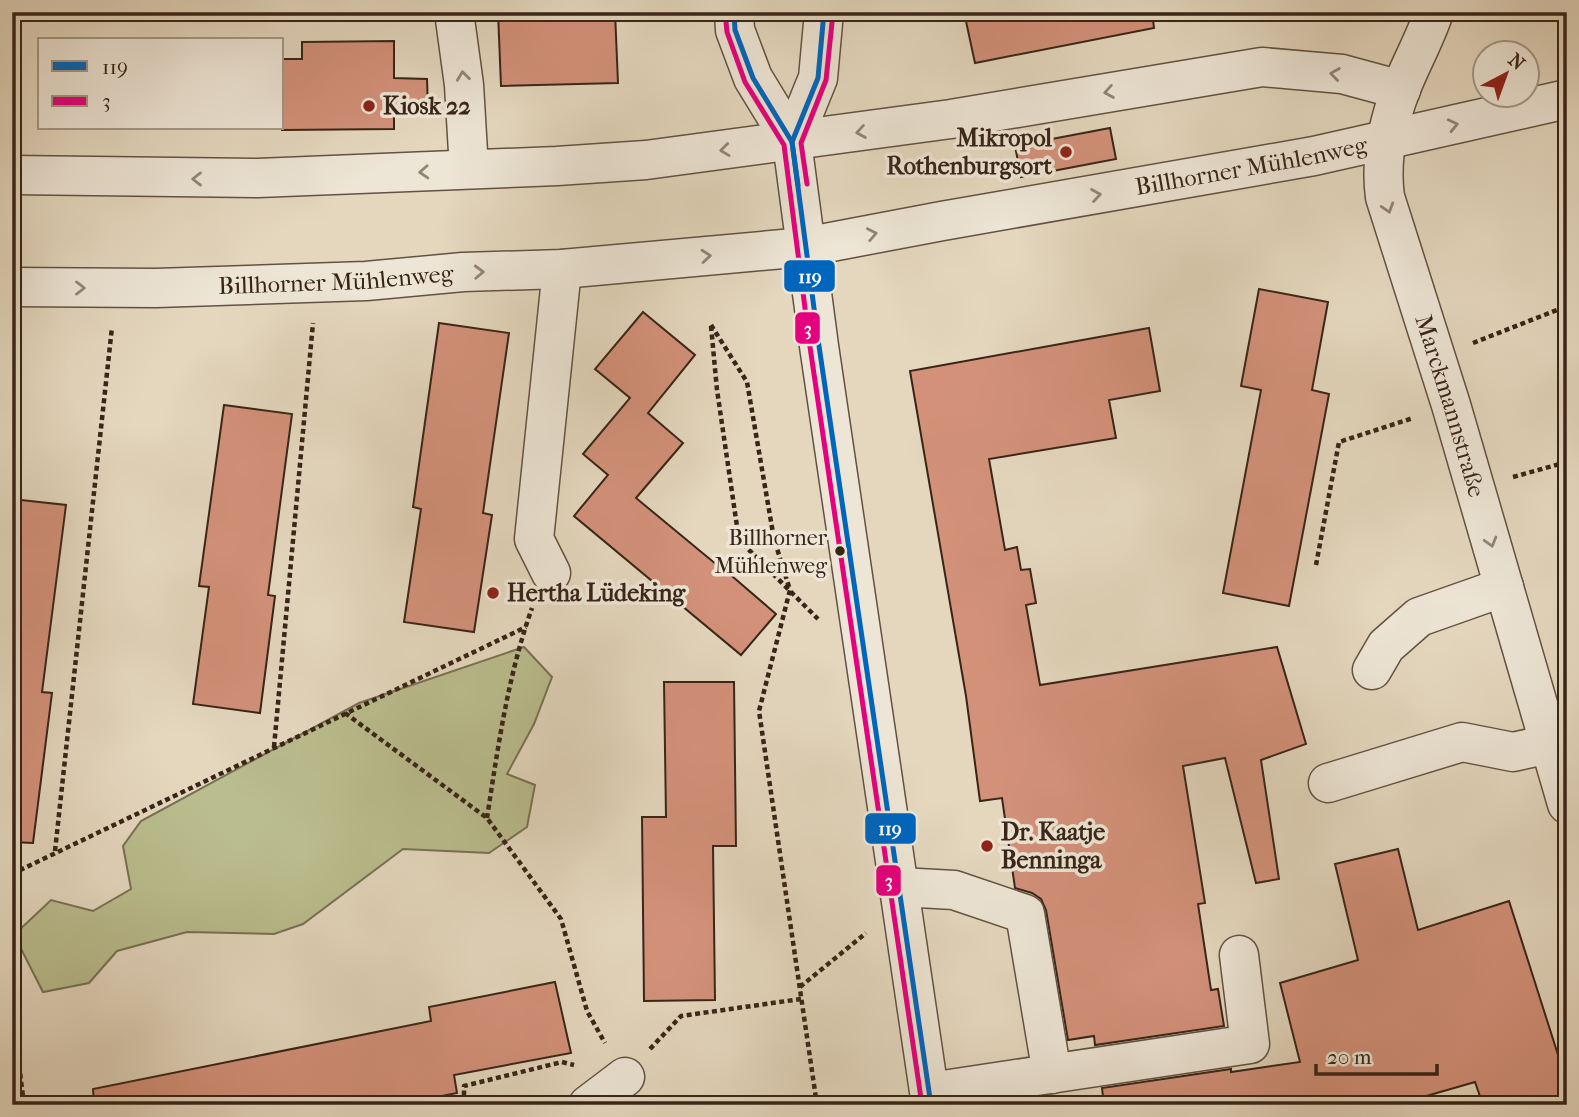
<svg xmlns="http://www.w3.org/2000/svg" width="1579" height="1117" viewBox="0 0 1579 1117" font-family="'IM FELL French Canon',serif">
  <style>
    .green { fill: #babd8e; stroke: #797153; stroke-width: 2 }
    .building { fill: #d3917a; stroke: #382518; stroke-width: 2 }
    .lines { fill: none; stroke-linecap: round; stroke-linejoin: round }
    .minor-casing { stroke: #635242; stroke-width: 41 }
    .path { stroke: #382518; stroke-width: 4.5; stroke-dasharray: 5 3.5; stroke-linecap: butt }
    .minor { stroke: #ede5d5; stroke-width: 38 }
    .bus-1-casing { stroke: #ede5d5; stroke-width: 10 }
    .bus-2-casing { stroke: #ede5d5; stroke-width: 10 }
    .bus-1 { stroke: #0065bd; stroke-width: 5 }
    .bus-2 { stroke: #e5007d; stroke-width: 5 }
    .oneway { stroke: #928576 }
    .poi-dot { fill: #8f2418; stroke: #ede5d5; stroke-width: 2.5 }
    .bus-dot { fill: #382518; stroke: #ede5d5; stroke-width: 2.5 }
    .labels { text-anchor: middle; dominant-baseline: central; stroke-width: 7; stroke-linejoin: round; paint-order: stroke }
    .bus-label { font-size: 22px; fill: #382518; stroke: #ede5d5; text-anchor: end }
    .poi-label { font-size: 24px; font-weight: bold; fill: #382518; stroke: #ede5d5; text-anchor: start }
    .street-label { font-size: 24px; fill: #382518; stroke: #ede5d5 }
    .line-badge { stroke: #ede5d5; stroke-width: 2.5 }
    .badge-label { font-size: 19px; text-anchor: middle; font-weight: bold; fill: #fff }
  </style>
  <rect width="100%" height="100%" fill="#e4d7be"/>
  <filter id="stains"><feTurbulence type="fractalNoise" baseFrequency=".00286" numOctaves="4"/><feColorMatrix values="0 0 0 0 .2 0 0 0 0 .09 0 0 0 0 .02 0 0 0 .5 -.17"/></filter>
  <radialGradient id="worn" r=".72"><stop offset=".6" stop-color="#630" stop-opacity="0"/><stop offset="1" stop-color="#630" stop-opacity=".3"/></radialGradient>
  <path class="green" d="M524,647L552,677L534,724L507,774L535,785L527,827L489,853L403,849L303,924L274,934L187,932L117,951L89,983L43,992L14,935L51,900L93,911L131,889L123,846L141,821L359,703Z"/>
  <g class="building">
    <path d="M498,12H615L618,83L501,86Z"/>
    <path d="M964,12H1152L1154,28L975,63Z"/>
    <path d="M394,41V78L427,79L428,110H414V115H394V129L282,130V59H302V42Z"/>
    <path d="M1110,128L1116,159L1021,177L1015,146Z"/>
    <path d="M1259,289L1328,302L1312,390L1329,394L1289,606L1223,593L1261,390L1241,386Z"/>
    <path d="M643,312L695,355L648,413L683,443L636,498L717,565L718,564L776,614L741,655L574,516L608,475L583,454L630,398L595,369Z"/>
    <path d="M439,323L509,333L483,513L492,515L474,632L404,622L421,509L413,507Z"/>
    <path d="M1149,328L1160,391L1109,400L1116,438L989,459L1005,550L1017,547L1021,570L1030,569L1036,603L1026,605L1040,685L1277,647L1306,744L1261,760L1279,879L1256,883L1225,758L1183,766L1205,903L1198,904L1211,990L1218,989L1224,1026L1095,1045L1094,1036L1068,1040L1046,910L1041,899L1032,893L1015,888L1002,798L980,801L966,696L910,371Z"/>
    <path d="M224,405L292,414L268,595L275,596L260,713L193,704L209,587L199,586Z"/>
    <path d="M12,499L66,505L42,692L52,693L33,843L12,842Z"/>
    <path d="M664,682H734L736,846H713L715,1000L644,1001L642,817H666Z"/>
    <path d="M1398,849L1418,930L1509,901L1567,1083V1105H1483L1475,1082L1395,1105H1104L1102,1088L1231,1069V1072L1300,1062L1280,983L1358,960L1335,864Z"/>
    <path d="M555,982L571,1053L454,1075L457,1093L397,1105H94L93,1089L431,1021L429,1007Z"/>
  </g>
  <g class="lines">
    <g class="minor-casing">
      <g id="minor">
        <path d="M454,12L464,85L469,169"/>
        <path d="M734,12L735,30L753,78L792,142L819,346L931,1105"/>
        <path id="s1" d="M1434,12C1425,39 1411,63 1401,89C1388,123 1380,161 1385,197L1451,405L1567,804"/>
        <path d="M792,142L818,78L824,12"/>
        <path d="M12,175L258,178L557,166L646,160L951,119L1262,67L1342,74L1401,90"/>
        <path id="s2" d="M12,287L156,288L366,281L463,272L562,269L805,247L942,221L1314,156L1567,99"/>
        <path d="M551,573L534,539L562,269"/>
        <path d="M1372,670L1386,646L1419,617L1504,587"/>
        <path d="M1328,783L1462,742L1513,752L1549,744"/>
        <path d="M900,887L954,890L1025,914L1052,1074"/>
        <path d="M930,1092L1250,1044L1239,955"/>
        <path d="M588,1105L625,1077"/>
      </g>
    </g>
    <g class="path">
      <path d="M711,325L747,382L774,539L790,590L759,711L817,1105"/>
      <path d="M711,326L717,390L739,540L818,619"/>
      <path d="M1473,343L1567,306"/>
      <path d="M1513,477L1567,462"/>
      <path d="M1316,565L1339,442L1413,418"/>
      <path d="M345,713L487,818L561,919L587,1011L605,1043"/>
      <path d="M274,747L313,323"/>
      <path d="M487,818C498,747 508,675 532,608"/>
      <path d="M55,851L112,327"/>
      <path d="M12,874L526,627"/>
      <path d="M800,987L866,933"/>
      <path d="M12,1006L24,1105"/>
      <path d="M650,1049L681,1016L801,999"/>
      <path d="M434,1105L464,1099V1086L562,1062L574,1065"/>
    </g>
    <use href="#minor" class="minor"/>
    <g class="bus-1-casing">
      <g id="bus-1">
        <path d="M734,12L735,30L753,78L792,142L819,346L931,1105"/>
        <path d="M798,185L792,142L818,78L824,12"/>
      </g>
    </g>
    <g class="bus-2-casing">
      <g id="bus-2">
        <path d="M725,12L727,32L745,82L784,145L810,347L922,1105"/>
        <path d="M807,184L801,143L826,80L833,13"/>
      </g>
    </g>
    <use href="#bus-1" class="bus-1"/>
    <use href="#bus-2" class="bus-2"/>
  </g>
  <defs><path id="oneway-chevron" d="M-2-3.5L2.5 0L-2 3.5" fill="none" stroke-width="1.6" stroke-linecap="round" stroke-linejoin="round" transform="scale(1.75)"/></defs>
  <g class="oneway">
    <use href="#oneway-chevron" transform="translate(1335 74) rotate(-172)"/>
    <use href="#oneway-chevron" transform="translate(463 76) rotate(-97)"/>
    <use href="#oneway-chevron" transform="translate(1109 92) rotate(170)"/>
    <use href="#oneway-chevron" transform="translate(1453 125) rotate(-13)"/>
    <use href="#oneway-chevron" transform="translate(861 132) rotate(171)"/>
    <use href="#oneway-chevron" transform="translate(725 150) rotate(173)"/>
    <use href="#oneway-chevron" transform="translate(424 172) rotate(177)"/>
    <use href="#oneway-chevron" transform="translate(197 179) rotate(180)"/>
    <use href="#oneway-chevron" transform="translate(1096 195) rotate(-9)"/>
    <use href="#oneway-chevron" transform="translate(1388 208) rotate(73)"/>
    <use href="#oneway-chevron" transform="translate(872 234) rotate(-11)"/>
    <use href="#oneway-chevron" transform="translate(706 256) rotate(-5)"/>
    <use href="#oneway-chevron" transform="translate(479 272) rotate(-2)"/>
    <use href="#oneway-chevron" transform="translate(80 288)"/>
    <use href="#oneway-chevron" transform="translate(1491 542) rotate(74)"/>
  </g>
  <g class="poi-dot">
    <circle cx="369" cy="106" r="7"/>
    <circle cx="1066" cy="152" r="7"/>
    <circle cx="493" cy="593" r="7"/>
    <circle cx="987" cy="846" r="7"/>
  </g>
  <circle class="bus-dot" cx="840" cy="551" r="6"/>
  <g class="labels">
    <g class="bus-label">
      <text x="827" y="538">Billhorner<tspan x="827" dy="28">Mühlenweg</tspan></text>
    </g>
    <g class="poi-label">
      <text x="383" y="106">Kiosk 22</text>
      <text x="1052" y="138" text-anchor="end">Mikropol<tspan x="1052" dy="28">Rothenburgsort</tspan></text>
      <text x="507" y="593">Hertha Lüdeking</text>
      <text x="1001" y="832">Dr. Kaatje<tspan x="1001" dy="28">Benninga</tspan></text>
    </g>
    <g class="street-label">
      <text stroke="none"><textPath href="#s2" startOffset="1248">Billhorner Mühlenweg</textPath></text>
      <text stroke="none"><textPath href="#s2" startOffset="324">Billhorner Mühlenweg</textPath></text>
      <text stroke="none"><textPath href="#s1" startOffset="413">Marckmannstraße</textPath></text>
    </g>
  </g>
  <g class="line-badge">
    <rect x="783" y="259" width="53" height="34" rx="7" fill="#0065bd"/>
    <rect x="794" y="311" width="27" height="34" rx="7" fill="#e5007d"/>
    <rect x="864" y="812" width="53" height="33" rx="7" fill="#0065bd"/>
    <rect x="875" y="864" width="27" height="33" rx="7" fill="#e5007d"/>
  </g>
  <g class="badge-label">
    <text x="810" y="283">119</text>
    <text x="808" y="335">3</text>
    <text x="890" y="835">119</text>
    <text x="889" y="887">3</text>
  </g>
  <rect width="1579" height="1117" fill="none" stroke="#e4d7be" stroke-width="42"/>
  <rect x="14" y="14" width="1551" height="1089" fill="none" stroke="#382518" stroke-width="3.5"/>
  <rect x="21" y="21" width="1537" height="1075" fill="none" stroke="#382518" stroke-width="2"/>
  <rect x="38" y="38" width="245" height="91" fill="#ede5d5" stroke="#a59889" stroke-width="2"/>
  <rect x="52" y="61" width="35" height="10" fill="#0065bd" stroke="#a59889" stroke-width="2"/>
  <text x="102" y="74" font-size="21" fill="#382518">119</text>
  <rect x="52" y="96" width="35" height="10" fill="#e5007d" stroke="#a59889" stroke-width="2"/>
  <text x="102" y="108" font-size="21" fill="#382518">3</text>
  <g transform="translate(1506 74) rotate(41)"><circle r="33" fill="#ede5d5" stroke="#a59889" stroke-width="2"/>
  <path d="M0-5L12 26L0 18L-12 26Z" fill="#8f2418"/>
  <text y="-10" font-size="19" font-weight="bold" text-anchor="middle" fill="#382518">N</text>
  </g>
  <path d="M1316 1064v10h121v-10" fill="none" stroke="#382518" stroke-width="3.5"/>
  <text x="1327" y="1064" font-size="21" fill="#382518" stroke="#ede5d5" stroke-width="5" paint-order="stroke">20 m</text>
  <rect width="100%" height="100%" filter="url(#stains)"/>
  <rect width="100%" height="100%" fill="url(#worn)"/>
</svg>
